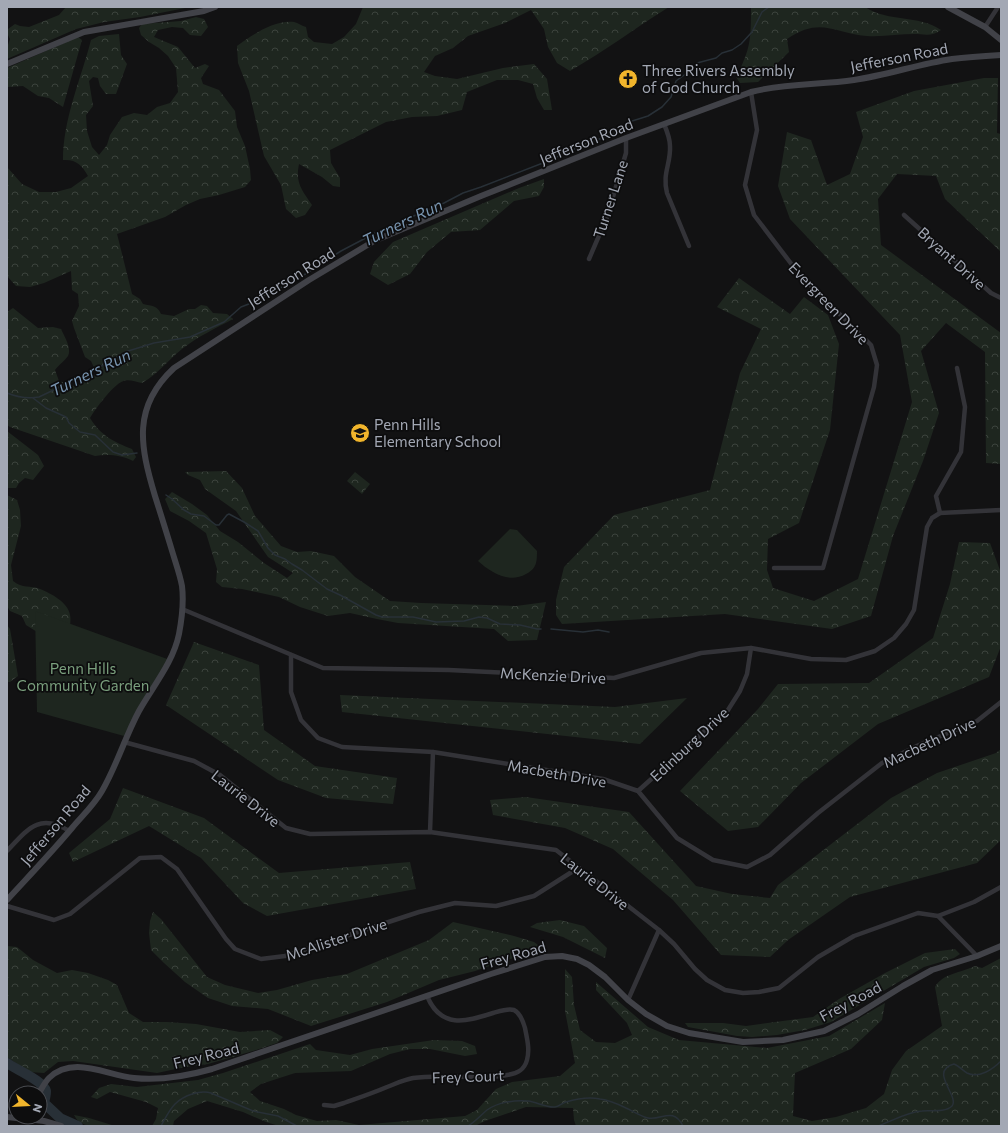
<svg xmlns="http://www.w3.org/2000/svg" width="1008" height="1133" viewBox="0 0 1008 1133" font-family="Commissioner,sans-serif">
  <style>
    .forest { fill: url(#forest-crowns) }
    .garden { fill: #1e261f }
    .lines { fill: none; stroke-linecap: round; stroke-linejoin: round }
    .stream { stroke: #283037; stroke-width: 1.5 }
    .river { stroke: #283037; stroke-width: 10 }
    .street { stroke: #333338; stroke-width: 4.5 }
    .secondary { stroke: #414248; stroke-width: 6 }
    .labels { text-anchor: middle; dominant-baseline: central; stroke-width: 3.5; stroke-linejoin: round; paint-order: stroke }
    .street-label { font-size: 15px; fill: #a3a8b4; stroke: #0d0d0e }
    .poi-label { font-size: 15px; fill: #a3a8b4; stroke: #0d0d0e; text-anchor: start }
    .park-label { font-size: 15px; fill: #7a9f7d; stroke: #0d0d0e }
    .water-label { font-size: 16px; font-style: italic; fill: #7995b0; stroke: #0d0d0e }
  </style>
  <defs>
    <pattern id="forest-crowns" width="20" height="18" patternUnits="userSpaceOnUse"><rect width="20" height="18" fill="#1e261f"/><path d="M2 6a3 3 0 1 1 6 0M12 15a3 3 0 1 1 6 0" fill="none" stroke="#3c433d"/></pattern>
  </defs>
  <rect width="100%" height="100%" fill="#121213"/>
  <g class="forest">
    <path d="M66,7H190L140,17L104,22L76,29L7,59V48L10,39L7,33L8,29L15,24L20,26L29,27L59,15Z"/>
    <path d="M363,7H669C635,28 605,51 570,71L557,63L548,47L544,29L531,10L505,23L468,36L453,48L435,56L424,72L435,76L457,79L503,68L534,64L547,79L552,110H544L537,98L533,84L518,80H497L467,92L462,110L437,116L412,117L386,122L330,150L331,163L340,178V187L333,186L322,177L299,164C295,183 302,190 312,205L305,215L296,218L286,209L281,185L264,156L249,91L238,63L237,46C253,35 273,20 294,22C298,23 302,26 306,27L308,37L314,42L332,44L344,37L356,24Z"/>
    <path d="M751,7H865C890,23 917,14 941,30C932,37 924,34 914,34C899,34 883,37 867,36C834,33 820,16 787,39L789,52L758,82L740,83L736,77C751,49 751,38 751,7Z"/>
    <path d="M196,17L204,19L208,27L201,36L190,35L183,28L172,27L158,30L154,37L178,47L195,68L205,64L209,66L201,78L203,84L219,90L235,111L237,127L245,146L250,169L251,180L245,187L219,195L200,199L186,205L165,217L117,234L132,294L140,299L143,304C152,306 157,305 161,314L174,316L189,309H195L201,305L207,306L213,313L227,314L233,319C216,328 197,337 182,349C167,361 159,373 142,383C136,382 129,379 123,381C112,386 96,408 90,418C101,436 114,442 132,449L136,457L133,461C122,455 107,454 95,456L10,427L7,425V312L13,308L38,328L53,327L61,329C64,336 72,348 68,356C66,359 58,366 55,370L59,381L74,386L88,380L97,374L91,361L85,357L74,328L72,321L79,306L78,294L72,290L71,271L44,283L30,287L16,286L7,276V167L22,184L39,192H56L71,188L88,176C82,165 76,159 63,160C63,119 81,79 91,40L99,36L119,34L121,55L127,64L116,94H106L100,86L98,78L93,77L89,81L93,106L86,115L87,131L92,147L99,155L107,145L110,135L122,117L134,113L147,115L157,107L170,103L178,92L176,68L168,56L159,48L149,42L141,35L139,28L142,24L181,21Z"/>
    <path d="M78,37L82,40L63,107L49,98L38,96L23,86L7,87V68Z"/>
    <path d="M984,78H998L997,133L1001,134V252L945,199L936,176L897,174L878,199L881,245L1001,333V464L986,463L985,352L946,323L921,351L939,413L923,461L893,536L871,616L832,629L725,614L562,624L556,615V600L564,567L614,515L710,490L740,373L761,329L717,307L739,278L790,314L804,297L828,315L839,344L830,430L799,523L768,539L767,570L773,588L814,601L858,579L912,402L900,335L790,219L778,186L787,132L811,140L827,185L850,174L863,137L856,112L914,91Z"/>
    <path d="M544,179V187L539,196L514,201L480,230L451,232L427,252L410,274L388,285L370,274L374,262L393,242L519,188Z"/>
    <path d="M7,431L38,455L44,466L33,480L25,478L19,483L16,488H7Z"/>
    <path d="M226,471L242,488L255,516L281,546L297,552L311,551L334,556L355,577L390,601L421,603L516,606L546,602L537,640L508,641L494,629L398,623L377,619L350,613L328,616L300,607L279,597L242,589L222,587L216,582L217,569L206,533L189,521L170,511L165,499L172,492L192,504L207,515L220,531L238,542L264,563L287,578L293,573L268,557L236,511L205,489L200,480L188,475L185,472Z"/>
    <path d="M355,472L370,484L362,494L347,481Z"/>
    <path d="M7,495L17,500L20,510L21,526L11,565L13,581C23,589 29,585 40,589C50,593 68,602 70,615C71,619 70,624 70,628L42,635L26,625L22,616L10,611L7,606Z"/>
    <path d="M959,542L990,543L1001,573V646L989,677L878,724L801,783L758,827L728,831L680,791L758,709L778,684L869,683L933,638L950,584Z"/>
    <path d="M7,625L10,629L18,676L10,682H7Z"/>
    <path d="M194,642L259,665L264,730L315,766L397,778L393,804L326,798L278,780L166,705Z"/>
    <path d="M340,695L615,707L687,698L640,744L342,712Z"/>
    <path d="M1001,749V840L977,863L850,897L788,940L770,957L721,955L673,900L613,849L565,828L493,815L490,800L526,797L629,812L696,886L732,894L770,898L778,885L891,798L937,773L996,753Z"/>
    <path d="M123,788L204,818L279,873L410,862L416,889L267,916L243,903L201,858L149,826L73,862L69,853L110,819Z"/>
    <path d="M153,912L161,919L207,977L225,985L258,993L277,990L312,980L347,974L429,940L453,922L514,936L534,942L542,948L475,971L439,980L387,1002L311,1026L268,1009L232,1006L208,998L185,982L164,963L151,950L149,933L150,921Z"/>
    <path d="M560,920L584,926L607,948L605,958L563,937L530,927L537,923Z"/>
    <path d="M7,946L17,947L33,960L57,973L72,970L88,973L108,980L117,985L129,1013L143,1022H167L196,1024L240,1032L270,1030L283,1037L277,1043L253,1051L208,1064L185,1067L157,1073L73,1061L58,1062L44,1073L29,1072L7,1057Z"/>
    <path d="M955,949L960,954L954,958L924,967L831,1022L805,1030L777,1035L752,1037L737,1036L688,1027L685,1023H723L746,1026L813,1017L839,999L885,973L925,953Z"/>
    <path d="M1001,958V1126H576L574,1120L573,1108L526,1107L485,1121L475,1126H279L266,1122L243,1112L207,1101L188,1109L174,1121L173,1126H152L156,1119L158,1108L146,1102L110,1092L97,1099L91,1097L99,1088L111,1084L137,1087L198,1080L223,1073L310,1044L316,1050L350,1055L372,1049L434,1040L462,1041L475,1046L477,1054L465,1056L430,1049H410L390,1054L351,1071L295,1073L261,1084L250,1092L260,1101L284,1109L296,1115L317,1121L336,1120L359,1125L465,1116L477,1110L496,1089L512,1082L560,1076L575,1063L565,1011V969L572,977L574,1005L580,1030L596,1042L615,1043L632,1035L627,1023L596,990V982L648,1027L679,1040L767,1048L829,1036L885,1003L882,1020L851,1049L795,1073L793,1116L812,1121L836,1117L866,1108L884,1094L892,1070L906,1051L942,1026L935,987C943,973 961,973 975,966L982,968Z"/>
    <path d="M74,1115L89,1118L115,1126C101,1126 81,1130 74,1115Z"/>
  </g>
  <g class="garden">
    <path d="M510,529L517,530L537,551C537,554 537,560 536,563C535,568 530,572 526,574C509,584 490,572 478,561Z"/>
    <path d="M35,611L170,660L159,678L149,689L124,736L37,712Z"/>
  </g>
  <g class="lines">
    <g class="stream">
      <path d="M7,393C17,397 28,399 39,397L85,375L111,361L125,352L154,343L190,337L224,322L241,307L254,302L263,296L293,282L341,251L381,230L444,203L463,193L481,187L548,161L590,142L612,135L629,122L648,116L662,107L671,97L676,81L691,70L697,63L716,58L722,53L732,50L741,44L752,32L762,12L769,7"/>
      <path d="M33,398L46,408L66,417L69,423L80,432L95,435L113,452L122,455L137,453"/>
      <path d="M166,495L172,499L184,510L191,514L204,516L216,525H219L227,515L229,514L244,522L258,531L268,548L275,555L285,559L292,564L302,570L327,589L340,595L376,615L382,617H413L436,622L464,621L479,617L487,618L500,624L520,625L537,629H541"/>
      <path d="M551,629L583,632L598,630L609,632"/>
      <path d="M161,1126C165,1119 169,1110 175,1104C184,1095 200,1090 211,1093L253,1111L278,1116L297,1126"/>
      <path d="M468,1126C475,1122 481,1115 487,1110C498,1102 515,1100 528,1101C537,1102 546,1108 555,1107C559,1107 562,1103 566,1102C576,1099 590,1097 600,1099C608,1100 618,1104 626,1108C633,1111 640,1116 648,1118C661,1121 673,1106 683,1126"/>
      <path d="M878,1126C892,1121 907,1112 922,1111C930,1110 945,1113 952,1106C960,1096 928,1071 954,1064C959,1066 962,1070 967,1073C979,1079 993,1069 1001,1061"/>
    </g>
    <path class="river" d="M7,1063C15,1069 44,1081 46,1091C46,1094 45,1099 44,1103L60,1118L78,1126"/>
    <g class="street">
      <path d="M985,27L998,7"/>
      <path d="M751,92L757,130L745,185L754,215L799,274L871,345L877,365L874,387L823,568H774"/>
      <path d="M664,124C667,131 670,138 670,146C671,164 662,173 667,193L689,246"/>
      <path d="M904,215L991,293L1001,298"/>
      <path d="M589,259L607,217L626,153V138"/>
      <path d="M940,513L936,496L961,452L965,407L957,368"/>
      <path d="M182,609L323,668L449,670L614,678L701,653L751,648L811,659L846,660L875,651L894,638L906,624L914,610L927,527L932,518L940,513L1001,510"/>
      <path d="M291,655V692L301,720L318,738L342,747L433,752L603,779L638,791L677,838L713,860L747,867L770,855L818,813L882,763L919,745L977,721L1001,702"/>
      <path d="M124,742L194,761L220,775L286,828L310,834L430,832L556,850L659,930L674,944L695,969L707,980L725,990L743,993L759,992L779,988L818,957L854,936L918,913L938,916L977,956"/>
      <path d="M638,791L728,710L740,691L747,674L751,648"/>
      <path d="M430,832L433,752"/>
      <path d="M7,851C27,830 39,812 69,831"/>
      <path d="M7,906L54,920L70,914L140,858L161,857L177,869L226,939L235,949L261,959L285,956L419,912L455,903L496,906L534,896L578,868"/>
      <path d="M938,916L974,902L1001,887"/>
      <path d="M628,1000L659,930"/>
      <path d="M324,1105L334,1106L344,1103C358,1098 373,1093 387,1087C395,1084 403,1080 413,1078C444,1073 476,1081 507,1075C516,1074 524,1071 527,1060C530,1049 527,1039 525,1028C523,1021 520,1013 514,1010C508,1008 500,1011 493,1013C465,1022 441,1029 427,996"/>
    </g>
    <g class="secondary">
      <path d="M948,7L985,27L1001,40"/>
      <path d="M7,64L84,32L204,11L215,7"/>
      <path d="M7,900C29,876 51,853 72,828C82,816 94,805 102,791C117,765 125,737 139,711C153,686 173,663 179,634C182,618 184,602 182,586C180,575 176,564 173,554C167,534 161,515 155,496C140,446 132,407 174,368L309,280L374,241L481,196L626,138L751,92C785,83 820,85 854,80C887,75 919,64 952,59C969,57 985,56 1001,55"/>
      <path d="M39,1093C42,1088 45,1082 49,1078C73,1055 106,1075 134,1078C160,1081 187,1076 212,1069L491,974L545,957L562,956L577,959L589,965L605,977L628,1000L646,1014L667,1026L689,1033L743,1042L783,1040L824,1031L858,1014L903,986L932,970L977,956L1001,946"/>
      <path d="M7,1117L44,1121L61,1126"/>
    </g>
  </g>
  <defs>
    <g id="church-disc" transform="scale(1)"><circle r="9.5" fill="#f1b52c" stroke="#0d0d0e"/><path d="M-1.2-6h2.4v3.5h3.3v2.4h-3.3V6h-2.4V-.1h-3.3v-2.4h3.3Z" fill="#111"/></g>
    <g id="school-disc" transform="scale(1)"><circle r="9.5" fill="#f1b52c" stroke="#0d0d0e"/><path d="M0-5L7-2L0 1L-7-2ZM-4 1L0 2.5L4 1V4Q0 6-4 4Z" fill="#111"/></g>
  </defs>
  <g fill-rule="evenodd">
    <use href="#church-disc" x="628" y="79"/>
    <use href="#school-disc" x="360" y="433"/>
  </g>
  <g class="labels">
    <g class="street-label">
      <text transform="translate(899 57) rotate(-11)">Jefferson Road</text>
      <text transform="translate(586 141) rotate(-22)">Jefferson Road</text>
      <text transform="translate(610 199) rotate(-72)">Turner Lane</text>
      <text transform="translate(952 258) rotate(42)">Bryant Drive</text>
      <text transform="translate(291 277) rotate(-32)">Jefferson Road</text>
      <text transform="translate(829 303) rotate(46)">Evergreen Drive</text>
      <text transform="translate(553 675) rotate(3)">McKenzie Drive</text>
      <text transform="translate(929 742) rotate(-25)">Macbeth Drive</text>
      <text transform="translate(689 744) rotate(-43)">Edinburg Drive</text>
      <text transform="translate(557 773) rotate(10)">Macbeth Drive</text>
      <text transform="translate(246 798) rotate(38)">Laurie Drive</text>
      <text transform="translate(55 825) rotate(-50)">Jefferson Road</text>
      <text transform="translate(595 881) rotate(38)">Laurie Drive</text>
      <text transform="translate(336 939) rotate(-18)">McAlister Drive</text>
      <text transform="translate(513 955) rotate(-16)">Frey Road</text>
      <text transform="translate(850 1001) rotate(-28)">Frey Road</text>
      <text transform="translate(206 1055) rotate(-14)">Frey Road</text>
      <text transform="translate(468 1076) rotate(-2)">Frey Court</text>
    </g>
    <g class="poi-label">
      <text x="642" y="70">Three Rivers Assembly<tspan x="642" dy="17">of God Church</tspan></text>
      <text x="374" y="424">Penn Hills<tspan x="374" dy="17">Elementary School</tspan></text>
    </g>
    <g class="park-label">
      <text x="83" y="668">Penn Hills<tspan x="83" dy="17">Community Garden</tspan></text>
    </g>
    <g class="water-label">
      <text transform="translate(402 222) rotate(-26)">Turners Run</text>
      <text transform="translate(90 372) rotate(-26)">Turners Run</text>
    </g>
  </g>
  <rect width="1008" height="1133" fill="none" stroke="#a3a8b4" stroke-width="16"/>
  <g transform="translate(28 1105) rotate(108)"><circle r="19" fill="#0d0d0e" stroke="#494b50"/>
  <path d="M0-3L7 15L0 10L-7 15Z" fill="#f1b52c"/>
  <text y="-6" font-size="11" font-weight="bold" text-anchor="middle" fill="#a3a8b4">N</text>
  </g>
</svg>
